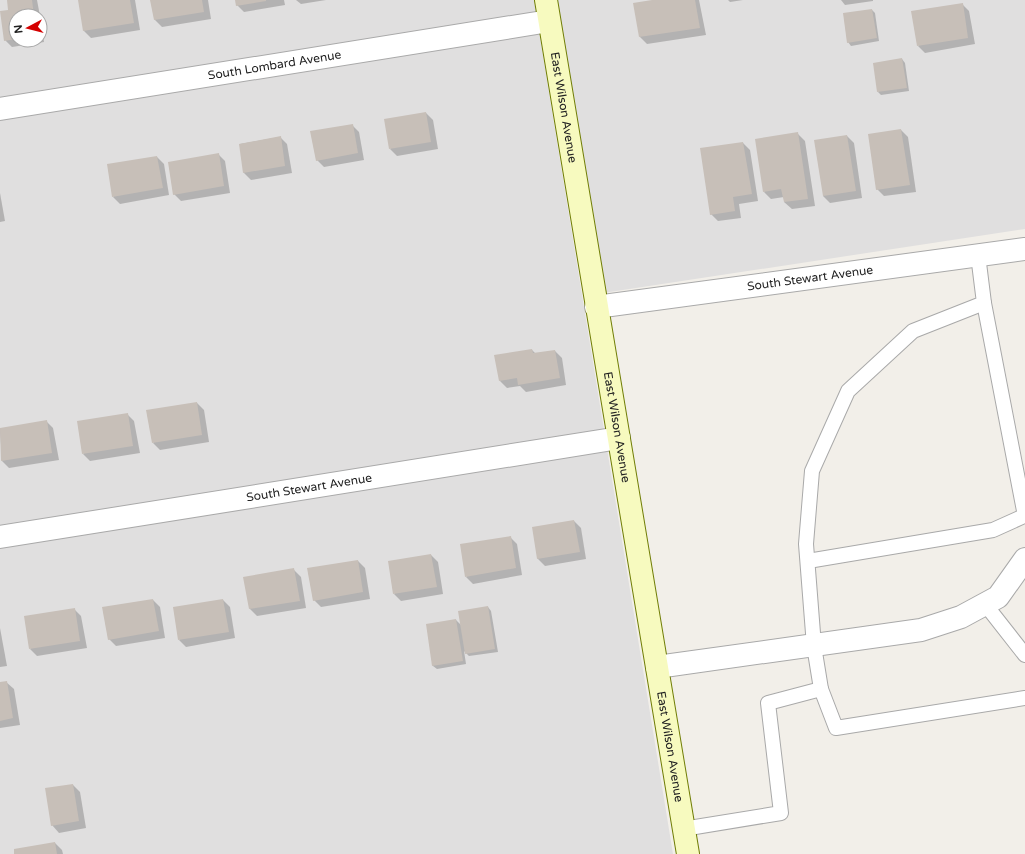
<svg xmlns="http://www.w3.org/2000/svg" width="1025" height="854" viewBox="0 0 1025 854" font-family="'Varela Round',sans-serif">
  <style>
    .residential { fill: #e0dfdf; fill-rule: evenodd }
    .shadow { fill: #0003 }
    .building { fill: #c7bfb8 }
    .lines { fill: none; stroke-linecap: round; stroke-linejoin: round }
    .lane-casing { stroke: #a9a9a9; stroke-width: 16 }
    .street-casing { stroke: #a9a9a9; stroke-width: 24 }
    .secondary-casing { stroke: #707d05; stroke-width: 24 }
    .lane { stroke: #fff; stroke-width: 14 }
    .street { stroke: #fff; stroke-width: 22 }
    .secondary { stroke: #f7fabf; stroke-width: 22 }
    .labels { text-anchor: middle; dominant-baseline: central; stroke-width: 3.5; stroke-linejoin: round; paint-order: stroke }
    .street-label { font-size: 12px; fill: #222; stroke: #fff }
  </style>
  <rect width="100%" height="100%" fill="#f2efe9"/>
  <g class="residential">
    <path d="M0,0H534L673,854H0ZM16,16H40V40H16Z"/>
    <path d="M557,0H1025V229L603,293Z"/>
  </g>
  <g class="shadow">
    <path d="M8,0H37L40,16H16V40H40V18L44,42L12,47L5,40L9,10Z"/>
    <path d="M79,0H135L140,30L91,38L84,31Z"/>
    <path d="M151,0H208L211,19L162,27L155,20Z"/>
    <path d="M236,0H284L285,5L244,12L237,5Z"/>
    <path d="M296,0H326L301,4Z"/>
    <path d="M658,0H699L706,35L647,44L640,37L634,4Z"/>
    <path d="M728,0H743L730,2Z"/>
    <path d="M841,0H873V1L845,5Z"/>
    <path d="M962,4L969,11L975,44L925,53L918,46Z"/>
    <path d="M872,10L875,13L879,41L851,46L848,42Z"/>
    <path d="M902,59L905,63L909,91L881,95L878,92Z"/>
    <path d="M426,113L433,120L438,149L397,156L390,149Z"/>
    <path d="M352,125L359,132L364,160L324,167L317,160Z"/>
    <path d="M901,130L908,137L916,192L884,196L877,189Z"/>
    <path d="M798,134L805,141L815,206L792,209L784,202V197L771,199L764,192Z"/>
    <path d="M847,136L854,143L862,198L830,203L823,196Z"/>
    <path d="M280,137L287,144L292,173L251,180L244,173L240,144Z"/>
    <path d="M743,143L750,150L758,201L739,204L741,218L718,221L711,214Z"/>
    <path d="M218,154L225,161L230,193L181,201L174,194Z"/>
    <path d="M157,157L164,164L169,195L120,204L113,197Z"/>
    <path d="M0,193L5,221L0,222Z"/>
    <path d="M532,350L536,354L555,351L562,358L566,385L526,392L520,386L507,388L500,381L496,356Z"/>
    <path d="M197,403L204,410L209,442L160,450L153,443Z"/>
    <path d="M127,414L134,421L140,453L90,461L83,454Z"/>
    <path d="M46,421L53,428L59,460L9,468L2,461L0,429Z"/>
    <path d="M574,521L581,528L586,559L545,566L538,559L533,528Z"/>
    <path d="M510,537L517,544L522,575L473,584L466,577Z"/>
    <path d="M431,555L438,562L443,594L401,601L394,594Z"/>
    <path d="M358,561L365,568L370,599L321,607L314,600Z"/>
    <path d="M294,570L301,577L306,608L257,616L250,609L245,578Z"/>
    <path d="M153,600L160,607L165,638L116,646L109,639Z"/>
    <path d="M223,600L230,607L235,638L186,647L179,640Z"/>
    <path d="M488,607L491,611L498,652L469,656L464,651L466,664L437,669L433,666L427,625L456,620L461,625Z"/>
    <path d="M74,609L81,616L87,648L37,656L30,649Z"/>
    <path d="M0,628L7,666L0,667Z"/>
    <path d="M6,682L14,689L20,725L0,728V683Z"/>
    <path d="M73,785L80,792L86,828L59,833L52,825Z"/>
    <path d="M55,843L62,850L63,854H15Z"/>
  </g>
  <g class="building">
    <path d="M7,0H32L34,16H16V39L4,41L0,11L8,10Z"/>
    <path d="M78,0H130L134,23L83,31Z"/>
    <path d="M150,0H202L204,12L154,20Z"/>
    <path d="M235,0H266V1L236,6Z"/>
    <path d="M652,0H695L700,28L639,37L633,3Z"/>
    <path d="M963,3L968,38L917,46L911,11Z"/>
    <path d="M872,9L877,38L847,43L843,13Z"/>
    <path d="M902,58L907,88L877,92L873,63Z"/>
    <path d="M426,112L431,142L389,149L384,119Z"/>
    <path d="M353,124L358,153L316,161L310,131Z"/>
    <path d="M901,129L910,185L876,190L868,134Z"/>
    <path d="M798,132L808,199L784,202L781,189L763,192L755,139Z"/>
    <path d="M847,135L856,191L823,196L814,140Z"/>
    <path d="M281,136L285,166L243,173L239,144Z"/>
    <path d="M743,142L752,194L733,197L735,211L710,215L700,148Z"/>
    <path d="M219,153L224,186L173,195L168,162Z"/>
    <path d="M157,156L163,188L112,197L107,164Z"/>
    <path d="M532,349L533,353L555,350L560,378L518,385L517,378L499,381L494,355Z"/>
    <path d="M197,402L202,435L152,443L146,410Z"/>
    <path d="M128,413L133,446L82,454L77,421Z"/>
    <path d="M47,420L52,453L1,461L0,428Z"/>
    <path d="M574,520L580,552L537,559L532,527Z"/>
    <path d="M511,536L516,568L465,577L460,544Z"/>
    <path d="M431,554L437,587L393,594L388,561Z"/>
    <path d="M358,560L363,592L313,601L307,568Z"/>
    <path d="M294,568L300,601L249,609L243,577Z"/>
    <path d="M153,599L159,631L108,640L102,607Z"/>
    <path d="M223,599L229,632L178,640L173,607Z"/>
    <path d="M488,606L495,649L465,654L458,611Z"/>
    <path d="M75,608L80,641L29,649L24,616Z"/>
    <path d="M456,619L463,661L432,666L426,624Z"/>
    <path d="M7,681L13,718L0,721V682Z"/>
    <path d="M73,784L79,821L51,826L45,788Z"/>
    <path d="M55,842L57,854H14V849Z"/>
  </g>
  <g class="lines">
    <g class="lane-casing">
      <g id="lane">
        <path d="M984,303L1025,516"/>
        <path d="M808,561L993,530L1024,516"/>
        <path d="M985,604L1025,655"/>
        <path d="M821,689L836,728L1025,698"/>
        <path d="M683,829L781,813L768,703L821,689L814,646L806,544L812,471L848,391L913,331L984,303L978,255"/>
      </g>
    </g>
    <g class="street-casing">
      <g id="street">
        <path id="s1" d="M0,109L549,21"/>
        <path id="s2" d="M596,307L1025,249"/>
        <path id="s3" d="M0,537L619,438"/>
        <path d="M657,667L921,630L961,617L998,597L1025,559"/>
      </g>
    </g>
    <g class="secondary-casing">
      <g id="secondary">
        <path id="s4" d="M546,0L688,854"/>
      </g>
    </g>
    <use href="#lane" class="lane"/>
    <use href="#street" class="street"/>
    <use href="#secondary" class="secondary"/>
  </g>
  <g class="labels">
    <g class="street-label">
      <text stroke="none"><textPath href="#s1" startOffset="278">South Lombard Avenue</textPath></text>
      <text stroke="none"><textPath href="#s4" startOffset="109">East Wilson Avenue</textPath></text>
      <text stroke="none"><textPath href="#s2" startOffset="216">South Stewart Avenue</textPath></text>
      <text stroke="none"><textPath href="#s4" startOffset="433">East Wilson Avenue</textPath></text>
      <text stroke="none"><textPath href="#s3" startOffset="313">South Stewart Avenue</textPath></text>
      <text stroke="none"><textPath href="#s4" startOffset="757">East Wilson Avenue</textPath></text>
    </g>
  </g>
  <g transform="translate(28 28) rotate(263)"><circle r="19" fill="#ffffff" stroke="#a7a7a7"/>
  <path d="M0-3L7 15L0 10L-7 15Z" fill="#d40000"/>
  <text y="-6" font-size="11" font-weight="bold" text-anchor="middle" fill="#222222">N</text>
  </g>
</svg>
